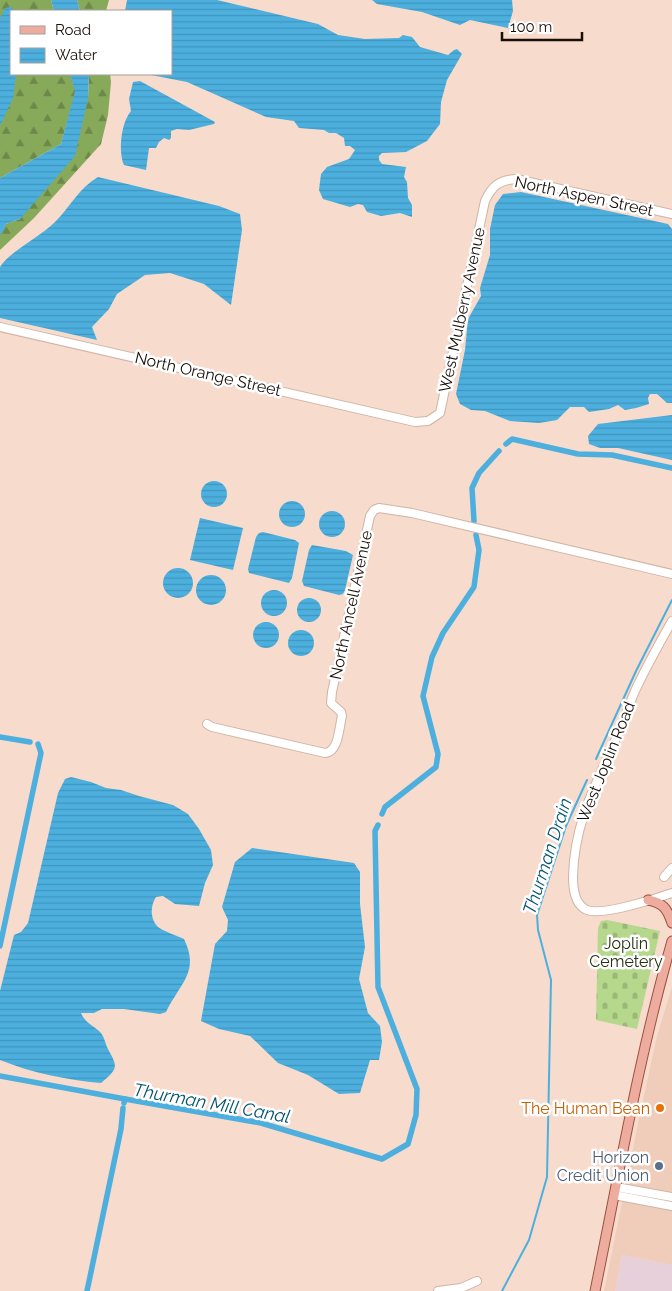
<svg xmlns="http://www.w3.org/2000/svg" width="672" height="1291" viewBox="0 0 672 1291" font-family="Raleway,sans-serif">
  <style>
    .built { fill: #f0cdba }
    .education { fill: #e8d0db }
    .forest { fill: url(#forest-firs) }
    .cemetery { fill: url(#cemetery-stones) }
    .water { fill: url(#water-rules) }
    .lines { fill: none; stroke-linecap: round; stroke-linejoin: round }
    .stream { stroke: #4cafde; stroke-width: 2 }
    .canal { stroke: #4cafde; stroke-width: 5.5 }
    .minor-casing { stroke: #cfb4a5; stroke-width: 10 }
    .major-casing { stroke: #9b5140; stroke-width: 11 }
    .minor { stroke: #fff; stroke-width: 8 }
    .major { stroke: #eeac9e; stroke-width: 9 }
    .food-dot { fill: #e8710a; stroke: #fff; stroke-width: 2 }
    .service-dot { fill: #5c6f8a; stroke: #fff; stroke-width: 2 }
    .labels { text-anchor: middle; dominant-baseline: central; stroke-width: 5; stroke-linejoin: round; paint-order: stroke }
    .street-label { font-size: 16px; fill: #180f09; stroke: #fff }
    .park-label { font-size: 16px; fill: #233110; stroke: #fff }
    .food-label { font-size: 16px; fill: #c56008; stroke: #fff; text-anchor: end }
    .service-label { font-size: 16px; fill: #4e5e75; stroke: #fff; text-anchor: end }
    .water-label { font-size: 18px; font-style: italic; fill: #005474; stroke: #fff }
  </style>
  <defs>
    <pattern id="forest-firs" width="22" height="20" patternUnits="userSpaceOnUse" patternTransform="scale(1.25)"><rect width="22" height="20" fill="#86a95a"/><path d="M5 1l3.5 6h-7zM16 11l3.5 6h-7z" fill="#6d8849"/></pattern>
    <pattern id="cemetery-stones" width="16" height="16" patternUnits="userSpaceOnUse" patternTransform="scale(1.25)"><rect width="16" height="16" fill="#b5d88d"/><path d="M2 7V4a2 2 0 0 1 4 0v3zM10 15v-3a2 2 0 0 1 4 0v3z" fill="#9bb878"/></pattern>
    <pattern id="water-rules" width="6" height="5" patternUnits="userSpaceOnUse" patternTransform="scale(1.25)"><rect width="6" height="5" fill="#4cafde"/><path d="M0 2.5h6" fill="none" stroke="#4295bd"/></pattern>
  </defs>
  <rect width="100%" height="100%" fill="#f7dbcc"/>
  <path class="built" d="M672,987V1265L622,1255L615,1291H604L641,1109L657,1036Z"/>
  <path class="education" d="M622,1255L672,1265V1291H615Z"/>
  <g class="forest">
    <path d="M0,0H51L54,11H11V74H70L76,91L61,144L0,178Z"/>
    <path d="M77,0H109L106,11H80Z"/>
    <path d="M89,74H110L111,82L108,115L101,144L34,218L0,250V226L20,219L88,98Z"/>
  </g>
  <path class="cemetery" d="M607,920L660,931L637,1029L596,1020L598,928L601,921Z"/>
  <g class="water">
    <path d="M51,0H77L80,11H54Z"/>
    <path d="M127,0H217L318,24L338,35L365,39L399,38L403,35L412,37L420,47L448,55L454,50L457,49L462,54L447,80L441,102L440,124L427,141L406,152L382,153L379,156V160L382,164L406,167L404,177L407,182L408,198L412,205V217L400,213L381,216L367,212L363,205L358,204L350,207L323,199L319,190L321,174L327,167L349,159L355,150L350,146H345L344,138L336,133H329L324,130L299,128L294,121L266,117L187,82L146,74H171V11H125Z"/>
    <path d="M372,0H512L513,11L508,28L470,20L460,25L422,12L377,4Z"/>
    <path d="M11,7L15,11H11V74H16L13,98L0,126V19L5,8Z"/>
    <path d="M70,74H89L88,98L75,156L20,219L0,226V178L61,144L75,91Z"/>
    <path d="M140,81L215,122L214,124L189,130L177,129L171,131V138L169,140L164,138L159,142L156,148H149L146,170L124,165C118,151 121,123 131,111L129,99L133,82Z"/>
    <path d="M98,177L219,206L240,214L242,230L231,305L204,284L170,273L145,275L117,294L109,309L92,327L97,340L0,318V267C9,252 40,237 55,222C70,207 79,188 98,177Z"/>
    <path d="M521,192L668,224L672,229V403H667L657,394H650L648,398L649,404L636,408L625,410L618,405L609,409L589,412L584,407H570L557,420L539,423L510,421L485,411L471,410L460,404L456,394L465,350L468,319L481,296L480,288L490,255V229L495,205L503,194Z"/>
    <path d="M672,415V460L618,448H600L589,444L588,436L598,424Z"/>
    <circle cx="214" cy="494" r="13"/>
    <circle cx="292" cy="514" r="13"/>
    <circle cx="332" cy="524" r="13"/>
    <path d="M200,518L243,528L233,570L190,560Z"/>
    <path d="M263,532L295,540L299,543L292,578L289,583L249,573L248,569L256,537L259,533Z"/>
    <path d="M312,545L346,551L353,555L345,590L343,594L339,595L304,586L302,581L309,550Z"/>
    <circle cx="178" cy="583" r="15"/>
    <circle cx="211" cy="590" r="15"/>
    <circle cx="274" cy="603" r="13"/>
    <circle cx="309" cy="610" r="12"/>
    <circle cx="266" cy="635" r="13"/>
    <circle cx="301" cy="643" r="13"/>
    <path d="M71,777L91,782L106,788L121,790L139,796L173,805L188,814L199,829L211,850L213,865L205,883L199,906L175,904L163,896L156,897C150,906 150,919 158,927C163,931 178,936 184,939C200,972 180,983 166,1012L160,1014L124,1009H102L94,1013H81C85,1023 93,1025 100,1032C104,1036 105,1042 107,1047C116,1065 121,1067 101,1083C67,1080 32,1073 0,1060V991L14,935L21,932L28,923L58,793L65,779Z"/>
    <path d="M252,848L354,863L360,872V904L365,947L359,979L368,1013L380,1026L382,1042L379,1060H370L360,1093L339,1094L308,1075L278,1063L250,1036L219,1029L201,1021L215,944L227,931L228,920L222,907L235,862Z"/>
  </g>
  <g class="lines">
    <g class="stream">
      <path d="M596,759L636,671L672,600"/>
      <path d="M502,1291L529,1240L547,1177L551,980L538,930L537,915L566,826L587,780"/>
    </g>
    <g class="canal">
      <path d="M0,231L3,225"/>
      <path d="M506,444L512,439L578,454L612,455L672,468"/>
      <path d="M474,521L472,488L479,473L499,451"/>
      <path d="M0,737L30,742"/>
      <path d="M382,814L385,807L436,767L438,754L423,696L432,657L443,633L474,587L479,550L476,535"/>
      <path d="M0,946L41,753L38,744"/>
      <path d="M0,1076L125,1099"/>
      <path d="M124,1103L125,1099L261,1123L382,1159L408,1144L416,1115L417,1089L378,987L375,831L378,825"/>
      <path d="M87,1291L121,1129L123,1108"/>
    </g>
    <g class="minor-casing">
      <g id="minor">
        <path d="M0,327L415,422L428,421L440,413L485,201C492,186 499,180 516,179L672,214"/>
        <path d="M672,621C659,644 646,667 635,691C629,705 624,720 618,734C597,782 574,822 573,877C573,888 575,905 587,910C602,916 655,899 672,893"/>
        <path d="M207,724L212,727L325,753C339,752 339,727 342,716L341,712L331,703L332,692L370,516L374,510L379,508L412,513L672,574"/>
        <path d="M664,877L672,868"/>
        <path d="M616,1187L672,1197"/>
        <path d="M614,1195L672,1206"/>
        <path d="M438,1291L461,1288L477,1281"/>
      </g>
    </g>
    <g class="major-casing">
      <g id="major">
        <path d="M648,900C663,903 667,908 672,923"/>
        <path d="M595,1291C619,1174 639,1056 672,941"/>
      </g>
    </g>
    <use href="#minor" class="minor"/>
    <use href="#major" class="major"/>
  </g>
  <circle class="food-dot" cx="660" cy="1108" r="5"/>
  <circle class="service-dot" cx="659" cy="1166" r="5"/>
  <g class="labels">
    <g class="street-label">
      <text transform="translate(584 196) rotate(12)">North Aspen Street</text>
      <text transform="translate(462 310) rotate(-78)">West Mulberry Avenue</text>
      <text transform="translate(208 374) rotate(13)">North Orange Street</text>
      <text transform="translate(351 605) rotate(-78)">North Ancell Avenue</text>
      <text transform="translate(606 762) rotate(-68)">West Joplin Road</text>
    </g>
    <g class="park-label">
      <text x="626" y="943">Joplin<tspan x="626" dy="18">Cemetery</tspan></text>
    </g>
    <g class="food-label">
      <text x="650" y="1108">The Human Bean</text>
    </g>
    <g class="service-label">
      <text x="649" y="1157">Horizon<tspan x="649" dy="18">Credit Union</tspan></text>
    </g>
    <g class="water-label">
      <text transform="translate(547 856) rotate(-72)">Thurman Drain</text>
      <text transform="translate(212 1103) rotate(10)">Thurman Mill Canal</text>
    </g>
  </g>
  <rect x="10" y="10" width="162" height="65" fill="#ffffff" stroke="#a39f9d"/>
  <rect x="20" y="26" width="25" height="8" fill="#eeac9e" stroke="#a39f9d"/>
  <text x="55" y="35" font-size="15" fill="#180f09">Road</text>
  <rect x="20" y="48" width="25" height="15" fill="url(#water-rules)" stroke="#a39f9d"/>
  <text x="55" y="60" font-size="15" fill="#180f09">Water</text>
  <path d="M502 32v8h80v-8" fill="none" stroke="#180f09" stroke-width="2.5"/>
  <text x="510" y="32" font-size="15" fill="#180f09" stroke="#ffffff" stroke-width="4" paint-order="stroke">100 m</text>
</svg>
